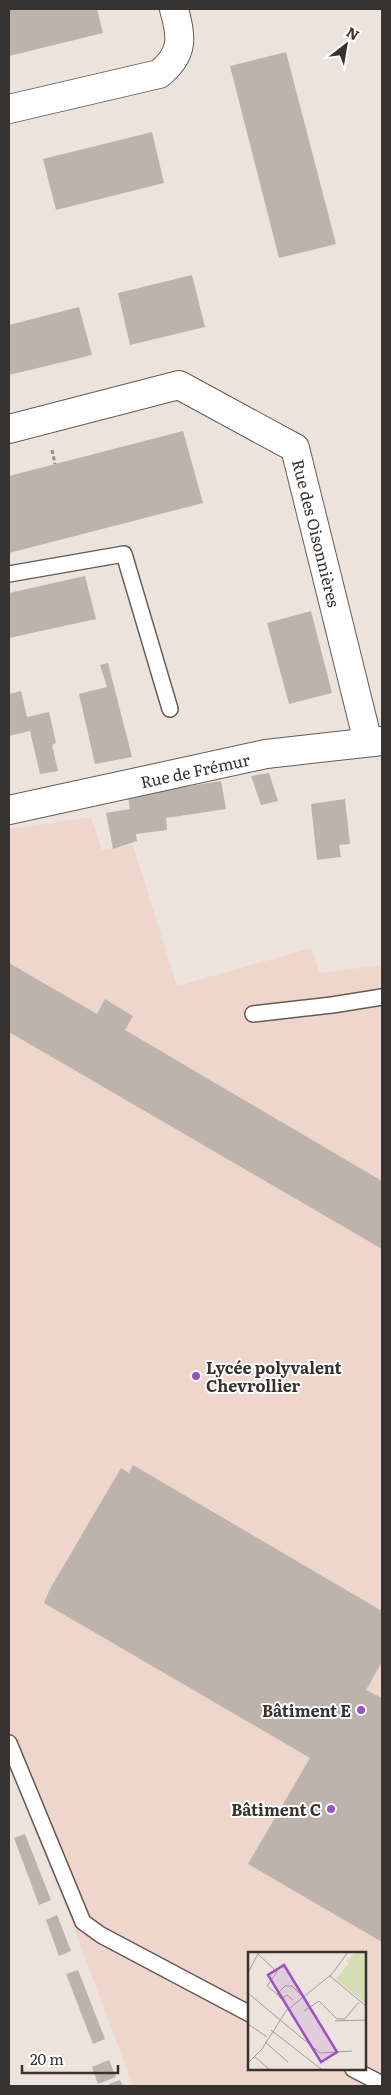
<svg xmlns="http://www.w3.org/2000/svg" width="391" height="2095" viewBox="0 0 391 2095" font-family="Literata,serif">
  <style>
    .education { fill: #eed6cc; fill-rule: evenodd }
    .building { fill: #bcb3ad }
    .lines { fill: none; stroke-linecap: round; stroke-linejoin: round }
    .service-casing { stroke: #635b56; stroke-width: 18 }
    .minor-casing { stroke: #635b56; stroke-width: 30 }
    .path { stroke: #948d89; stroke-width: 3; stroke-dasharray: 4 2.5; stroke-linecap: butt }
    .service { stroke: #fff; stroke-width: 15 }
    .minor { stroke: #fff; stroke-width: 28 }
    .poi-dot { fill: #9951c5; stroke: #fff; stroke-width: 2 }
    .labels { text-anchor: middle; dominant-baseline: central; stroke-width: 4; stroke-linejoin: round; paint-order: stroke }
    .street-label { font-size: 16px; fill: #35322f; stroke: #fff }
    .poi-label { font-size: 16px; font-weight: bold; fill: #35322f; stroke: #fff; text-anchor: end }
    .inset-road { fill: none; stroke: #a39c97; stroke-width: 1 }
    .view { fill: #9951c5; fill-opacity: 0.15; stroke: #9951c5; stroke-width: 2.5 }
    .inset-edge { fill: none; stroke: #35322f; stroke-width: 2.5 }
  </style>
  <rect width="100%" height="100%" fill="#ede3dd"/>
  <path class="education" d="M91,817L102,850L133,845L177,986L311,948L320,973L382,965V2086H133L70,1918L9,1767V829ZM250,1954H365V2069H250Z"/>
  <g class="building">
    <path d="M9,9H97L103,33L9,56Z"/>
    <path d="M286,52L336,244L279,258L230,66Z"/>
    <path d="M152,132L164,183L56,210L43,159Z"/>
    <path d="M192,275L205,327L130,345L118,293Z"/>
    <path d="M79,307L92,355L9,375V325Z"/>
    <path d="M183,431L203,503L9,553V476Z"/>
    <path d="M85,576L96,619L9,638V593Z"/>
    <path d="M311,611L332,693L289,704L267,623Z"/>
    <path d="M108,663L132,757L95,764L79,694L107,687L100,665Z"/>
    <path d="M21,691L27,717L49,712L56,743L52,745L58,771L40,774L30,731L9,736V694Z"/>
    <path d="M269,773L278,801L261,805L251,776Z"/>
    <path d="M221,781L226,809L166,818L167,830L136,834L137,841L113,849L106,813L130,809L128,796Z"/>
    <path d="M345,799L350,844L339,845L341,857L317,860L311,804Z"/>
    <path d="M9,963L97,1014L105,999L133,1016L125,1030L382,1181V1249L9,1032Z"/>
    <path d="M133,1465L382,1611V1662L366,1690L382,1698V1942L248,1864L310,1758L44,1603L50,1589L121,1468L129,1473Z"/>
    <path d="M25,1834L51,1900L39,1905L14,1838Z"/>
    <path d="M57,1915L71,1951L59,1956L46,1920Z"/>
    <path d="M78,1970L105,2039L93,2044L66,1974Z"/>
    <path d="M109,2060L116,2077L98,2084L92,2067Z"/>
    <path d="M120,2080L123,2086H109V2084Z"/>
  </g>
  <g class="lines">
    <g class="service-casing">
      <g id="service">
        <path d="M9,574L124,554L170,709"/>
        <path d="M253,1014L332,1005L382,997"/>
        <path d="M9,1743L83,1922L101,1935L250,2014"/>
        <path d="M353,2069L382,2084"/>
      </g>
    </g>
    <g class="minor-casing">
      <g id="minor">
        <path d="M9,109L159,74C184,54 182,37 174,9"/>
        <path d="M9,429L179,385L295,448L368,742"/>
        <path d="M9,810L266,754L382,741"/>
      </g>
    </g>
    <path class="path" d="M52,450L55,464"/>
    <use href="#service" class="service"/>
    <use href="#minor" class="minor"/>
  </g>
  <g class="poi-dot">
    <circle cx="196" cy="1376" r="5"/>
    <circle cx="361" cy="1710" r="5"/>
    <circle cx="331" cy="1809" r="5"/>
  </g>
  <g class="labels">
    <g class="street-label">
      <text transform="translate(317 533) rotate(76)">Rue des Oisonnières</text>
      <text transform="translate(195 770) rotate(-12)">Rue de Frémur</text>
    </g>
    <g class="poi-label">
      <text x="206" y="1367" text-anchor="start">Lycée polyvalent<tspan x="206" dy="18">Chevrollier</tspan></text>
      <text x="351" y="1710">Bâtiment E</text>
      <text x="321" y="1809">Bâtiment C</text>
    </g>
  </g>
  <g transform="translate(248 1952)">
    <rect width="118" height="118" fill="#ede3dd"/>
    <path d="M108,0H117V51L88,27L101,11L98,9Z" fill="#d5ddb4"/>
    <path class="inset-road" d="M10,2L29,20L19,34L29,42L37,34H44L54,44M0,21L11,0M82,24L118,54M0,41L31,67M29,42L33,47L39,43L45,48M56,59L71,49L89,67H96M31,67L72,101L104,99M96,68L111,50M87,69L118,68M0,72L19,85M23,78L73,117M17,90L40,110M7,105L21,117M0,111L14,97L38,59L84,22L100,0"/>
    <path class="view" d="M36,13L89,100L73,110L20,23Z"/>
    <rect width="118" height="118" class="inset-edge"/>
  </g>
  <rect width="391" height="2095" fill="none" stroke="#35322f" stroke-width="20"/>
  <g transform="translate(346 45) rotate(31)" stroke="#ffffff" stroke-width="4" paint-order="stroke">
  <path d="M0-4L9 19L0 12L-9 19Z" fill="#35322f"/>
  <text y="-8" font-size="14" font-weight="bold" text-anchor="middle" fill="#35322f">N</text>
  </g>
  <path d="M22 2065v8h96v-8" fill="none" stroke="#35322f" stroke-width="2.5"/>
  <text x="30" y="2065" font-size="15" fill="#35322f" stroke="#ffffff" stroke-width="4" paint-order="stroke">20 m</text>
</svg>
